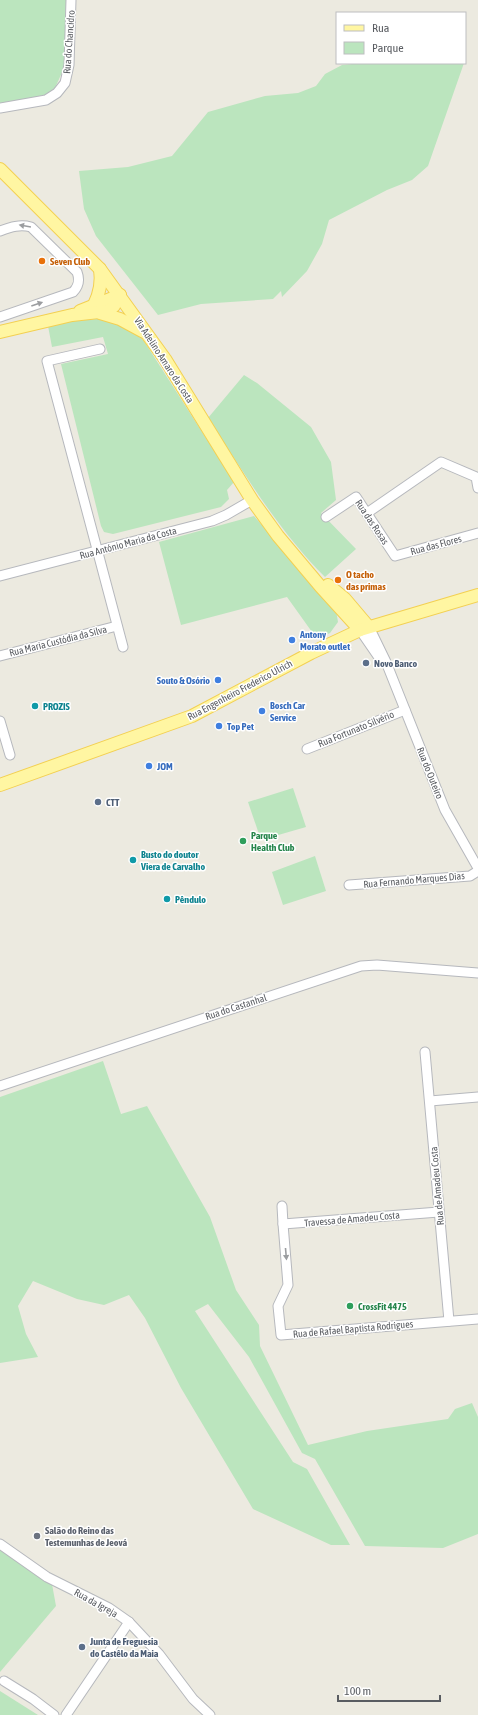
<svg xmlns="http://www.w3.org/2000/svg" width="478" height="1715" viewBox="0 0 478 1715" font-family="'Asap Condensed',sans-serif">
  <style>
    .green { fill: #bbe5be }
    .lines { fill: none; stroke-linecap: round; stroke-linejoin: round }
    .minor-casing { stroke: #b6b8bd; stroke-width: 11 }
    .major-casing { stroke: #f3d052; stroke-width: 14 }
    .minor { stroke: #fff; stroke-width: 9 }
    .major { stroke: #fff6a2; stroke-width: 12 }
    .oneway { fill: #9b9da0 }
    .food-dot { fill: #e8710a; stroke: #fff; stroke-width: 1.5 }
    .shop-dot { fill: #3f7fe0; stroke: #fff; stroke-width: 1.5 }
    .service-dot { fill: #5c6f8a; stroke: #fff; stroke-width: 1.5 }
    .culture-dot { fill: #0f9aa8; stroke: #fff; stroke-width: 1.5 }
    .leisure-dot { fill: #2e9e5b; stroke: #fff; stroke-width: 1.5 }
    .worship-dot { fill: #6b7280; stroke: #fff; stroke-width: 1.5 }
    .labels { text-anchor: middle; dominant-baseline: central; stroke-width: 3; stroke-linejoin: round; paint-order: stroke }
    .street-label { font-size: 10px; fill: #595c61; stroke: #fff }
    .food-label { font-size: 10px; font-weight: bold; fill: #c56008; stroke: #fff; text-anchor: start }
    .shop-label { font-size: 10px; font-weight: bold; fill: #366cbe; stroke: #fff; text-anchor: start }
    .service-label { font-size: 10px; font-weight: bold; fill: #4e5e75; stroke: #fff; text-anchor: start }
    .culture-label { font-size: 10px; font-weight: bold; fill: #0d838f; stroke: #fff; text-anchor: start }
    .leisure-label { font-size: 10px; font-weight: bold; fill: #27864d; stroke: #fff; text-anchor: start }
    .worship-label { font-size: 10px; font-weight: bold; fill: #5b616d; stroke: #fff; text-anchor: start }
  </style>
  <rect width="100%" height="100%" fill="#eceae0"/>
  <g class="green">
    <path d="M0,0H66L64,68L55,88L43,96L0,103Z"/>
    <path d="M362,63H464L428,166L412,180L387,190L329,220L322,244L307,271L282,297L281,291L273,299L201,304L158,315L96,236L84,209L79,171L128,167L172,156L208,112L265,96L298,93L316,86L325,74L342,65Z"/>
    <path d="M98,319C116,323 130,328 144,341L234,482L227,490L229,499L221,507L113,534L104,532L101,526L61,364L108,354L103,337L52,347L48,326L72,321Z"/>
    <path d="M244,375L257,383L311,427L331,462L336,500L321,513L356,549L325,577C278,530 244,473 208,418Z"/>
    <path d="M254,516L336,610L338,622L330,633L317,639L287,597L181,625L159,542Z"/>
    <path d="M293,788L306,827L261,840L248,802Z"/>
    <path d="M315,856L326,891L283,905L272,872Z"/>
    <path d="M103,1061L121,1114L147,1106L210,1217L236,1290L259,1325L260,1346L308,1445L367,1431L448,1419L455,1409L472,1403L478,1417V1534L443,1548L365,1546L315,1459L302,1453L249,1357L208,1304L195,1311L293,1462L307,1469L350,1545H331L253,1509L181,1388L145,1318L129,1295L104,1305L77,1299L33,1281L18,1306L26,1334L38,1357L0,1363V1097Z"/>
    <path d="M0,1549L52,1584L56,1606L0,1672Z"/>
    <path d="M0,1691L38,1715H0Z"/>
  </g>
  <g class="lines">
    <g class="minor-casing">
      <g id="minor">
        <path d="M0,108L46,100L57,93L65,83L69,65L71,0"/>
        <path d="M0,231C11,227 20,224 31,227L77,272C80,280 79,286 73,292L0,317"/>
        <path d="M100,349L47,361L123,647"/>
        <path d="M367,513L441,462L476,477L478,488"/>
        <path d="M326,517L356,497L395,556L478,533"/>
        <path d="M0,576L212,521L226,515L252,500"/>
        <path d="M369,627L386,662L445,810L478,868"/>
        <path d="M360,630L382,662"/>
        <path d="M0,656L117,626"/>
        <path d="M0,721L10,755"/>
        <path d="M307,749L405,710"/>
        <path d="M349,885L470,876L478,871"/>
        <path d="M425,1052L449,1321"/>
        <path d="M0,1086L361,966L377,965L478,973"/>
        <path d="M430,1101L478,1097"/>
        <path d="M282,1206L283,1224L439,1212"/>
        <path d="M283,1224L288,1285L278,1306L281,1335L478,1319"/>
        <path d="M0,1544L47,1577L109,1608L129,1622L159,1654L193,1699L210,1715"/>
        <path d="M4,1681L33,1699L54,1715"/>
        <path d="M66,1715L129,1622"/>
      </g>
    </g>
    <g class="major-casing">
      <g id="major">
        <path d="M0,169L100,269L165,359L252,500L278,536L320,586L360,630"/>
        <path d="M94,305C100,293 102,282 100,269"/>
        <path d="M80,311L120,295"/>
        <path d="M100,313L120,319L144,332"/>
        <path d="M0,332L72,315L108,311L114,306L120,295"/>
        <path d="M328,585L345,599L367,625"/>
        <path d="M0,785L192,716L311,653L360,630L478,595"/>
      </g>
    </g>
    <use href="#minor" class="minor"/>
    <use href="#major" class="major"/>
  </g>
  <defs><path id="oneway-solid" d="M-6-.8H1V-3.2L6.5 0L1 3.2V.8H-6Z"/></defs>
  <g class="oneway">
    <use href="#oneway-solid" transform="translate(25 226) rotate(-170)"/>
    <use href="#oneway-solid" transform="translate(37 304) rotate(-19)"/>
    <use href="#oneway-solid" transform="translate(286 1254) rotate(85)"/>
  </g>
  <g class="food-dot">
    <circle cx="42" cy="261" r="4"/>
    <circle cx="338" cy="580" r="4"/>
  </g>
  <g class="shop-dot">
    <circle cx="292" cy="640" r="4"/>
    <circle cx="218" cy="680" r="4"/>
    <circle cx="262" cy="711" r="4"/>
    <circle cx="219" cy="726" r="4"/>
    <circle cx="149" cy="766" r="4"/>
  </g>
  <g class="service-dot">
    <circle cx="366" cy="663" r="4"/>
    <circle cx="98" cy="802" r="4"/>
    <circle cx="82" cy="1647" r="4"/>
  </g>
  <g class="culture-dot">
    <circle cx="35" cy="706" r="4"/>
    <circle cx="133" cy="860" r="4"/>
    <circle cx="167" cy="899" r="4"/>
  </g>
  <g class="leisure-dot">
    <circle cx="243" cy="841" r="4"/>
    <circle cx="350" cy="1306" r="4"/>
  </g>
  <circle class="worship-dot" cx="37" cy="1536" r="4"/>
  <g class="labels">
    <g class="street-label">
      <text transform="translate(69 42) rotate(-86)">Rua do Chancidro</text>
      <text transform="translate(164 360) rotate(57)">Via Adelino Amaro da Costa</text>
      <text transform="translate(372 522) rotate(56)">Rua das Rosas</text>
      <text transform="translate(128 543) rotate(-15)">Rua António Maria da Costa</text>
      <text transform="translate(436 545) rotate(-15)">Rua das Flores</text>
      <text transform="translate(58 641) rotate(-14)">Rua Maria Custódia da Silva</text>
      <text transform="translate(240 690) rotate(-28)">Rua Engenheiro Frederico Ulrich</text>
      <text transform="translate(356 729) rotate(-22)">Rua Fortunato Silvério</text>
      <text transform="translate(430 773) rotate(68)">Rua do Outeiro</text>
      <text transform="translate(414 880) rotate(-5)">Rua Fernando Marques Dias</text>
      <text transform="translate(236 1007) rotate(-18)">Rua do Castanhal</text>
      <text transform="translate(437 1186) rotate(-95)">Rua de Amadeu Costa</text>
      <text transform="translate(352 1219) rotate(-5)">Travessa de Amadeu Costa</text>
      <text transform="translate(353 1329) rotate(-5)">Rua de Rafael Baptista Rodrigues</text>
      <text transform="translate(96 1603) rotate(29)">Rua da Igreja</text>
    </g>
    <g class="food-label">
      <text x="50" y="261">Seven Club</text>
      <text x="346" y="574">O tacho<tspan x="346" dy="12">das primas</tspan></text>
    </g>
    <g class="shop-label">
      <text x="300" y="634">Antony<tspan x="300" dy="12">Morato outlet</tspan></text>
      <text x="210" y="680" text-anchor="end">Souto &amp; Osório</text>
      <text x="270" y="705">Bosch Car<tspan x="270" dy="12">Service</tspan></text>
      <text x="227" y="726">Top Pet</text>
      <text x="157" y="766">JOM</text>
    </g>
    <g class="service-label">
      <text x="374" y="663">Novo Banco</text>
      <text x="106" y="802">CTT</text>
      <text x="90" y="1641">Junta de Freguesia<tspan x="90" dy="12">do Castêlo da Maia</tspan></text>
    </g>
    <g class="culture-label">
      <text x="43" y="706">PROZIS</text>
      <text x="141" y="854">Busto do doutor<tspan x="141" dy="12">Viera de Carvalho</tspan></text>
      <text x="175" y="899">Pêndulo</text>
    </g>
    <g class="leisure-label">
      <text x="251" y="835">Parque<tspan x="251" dy="12">Health Club</tspan></text>
      <text x="358" y="1306">CrossFit 4475</text>
    </g>
    <g class="worship-label">
      <text x="45" y="1530">Salão do Reino das<tspan x="45" dy="12">Testemunhas de Jeová</tspan></text>
    </g>
  </g>
  <rect x="336" y="12" width="130" height="52" fill="#ffffff" stroke="#bdbec0"/>
  <rect x="344" y="25" width="20" height="6" fill="#fff6a2" stroke="#bdbec0"/>
  <text x="372" y="32" font-size="12" fill="#595c61">Rua</text>
  <rect x="344" y="42" width="20" height="12" fill="#bbe5be" stroke="#bdbec0"/>
  <text x="372" y="52" font-size="12" fill="#595c61">Parque</text>
  <path d="M338 1695v6h102v-6" fill="none" stroke="#595c61" stroke-width="2"/>
  <text x="344" y="1695" font-size="12" fill="#595c61" stroke="#ffffff" stroke-width="3" paint-order="stroke">100 m</text>
</svg>
